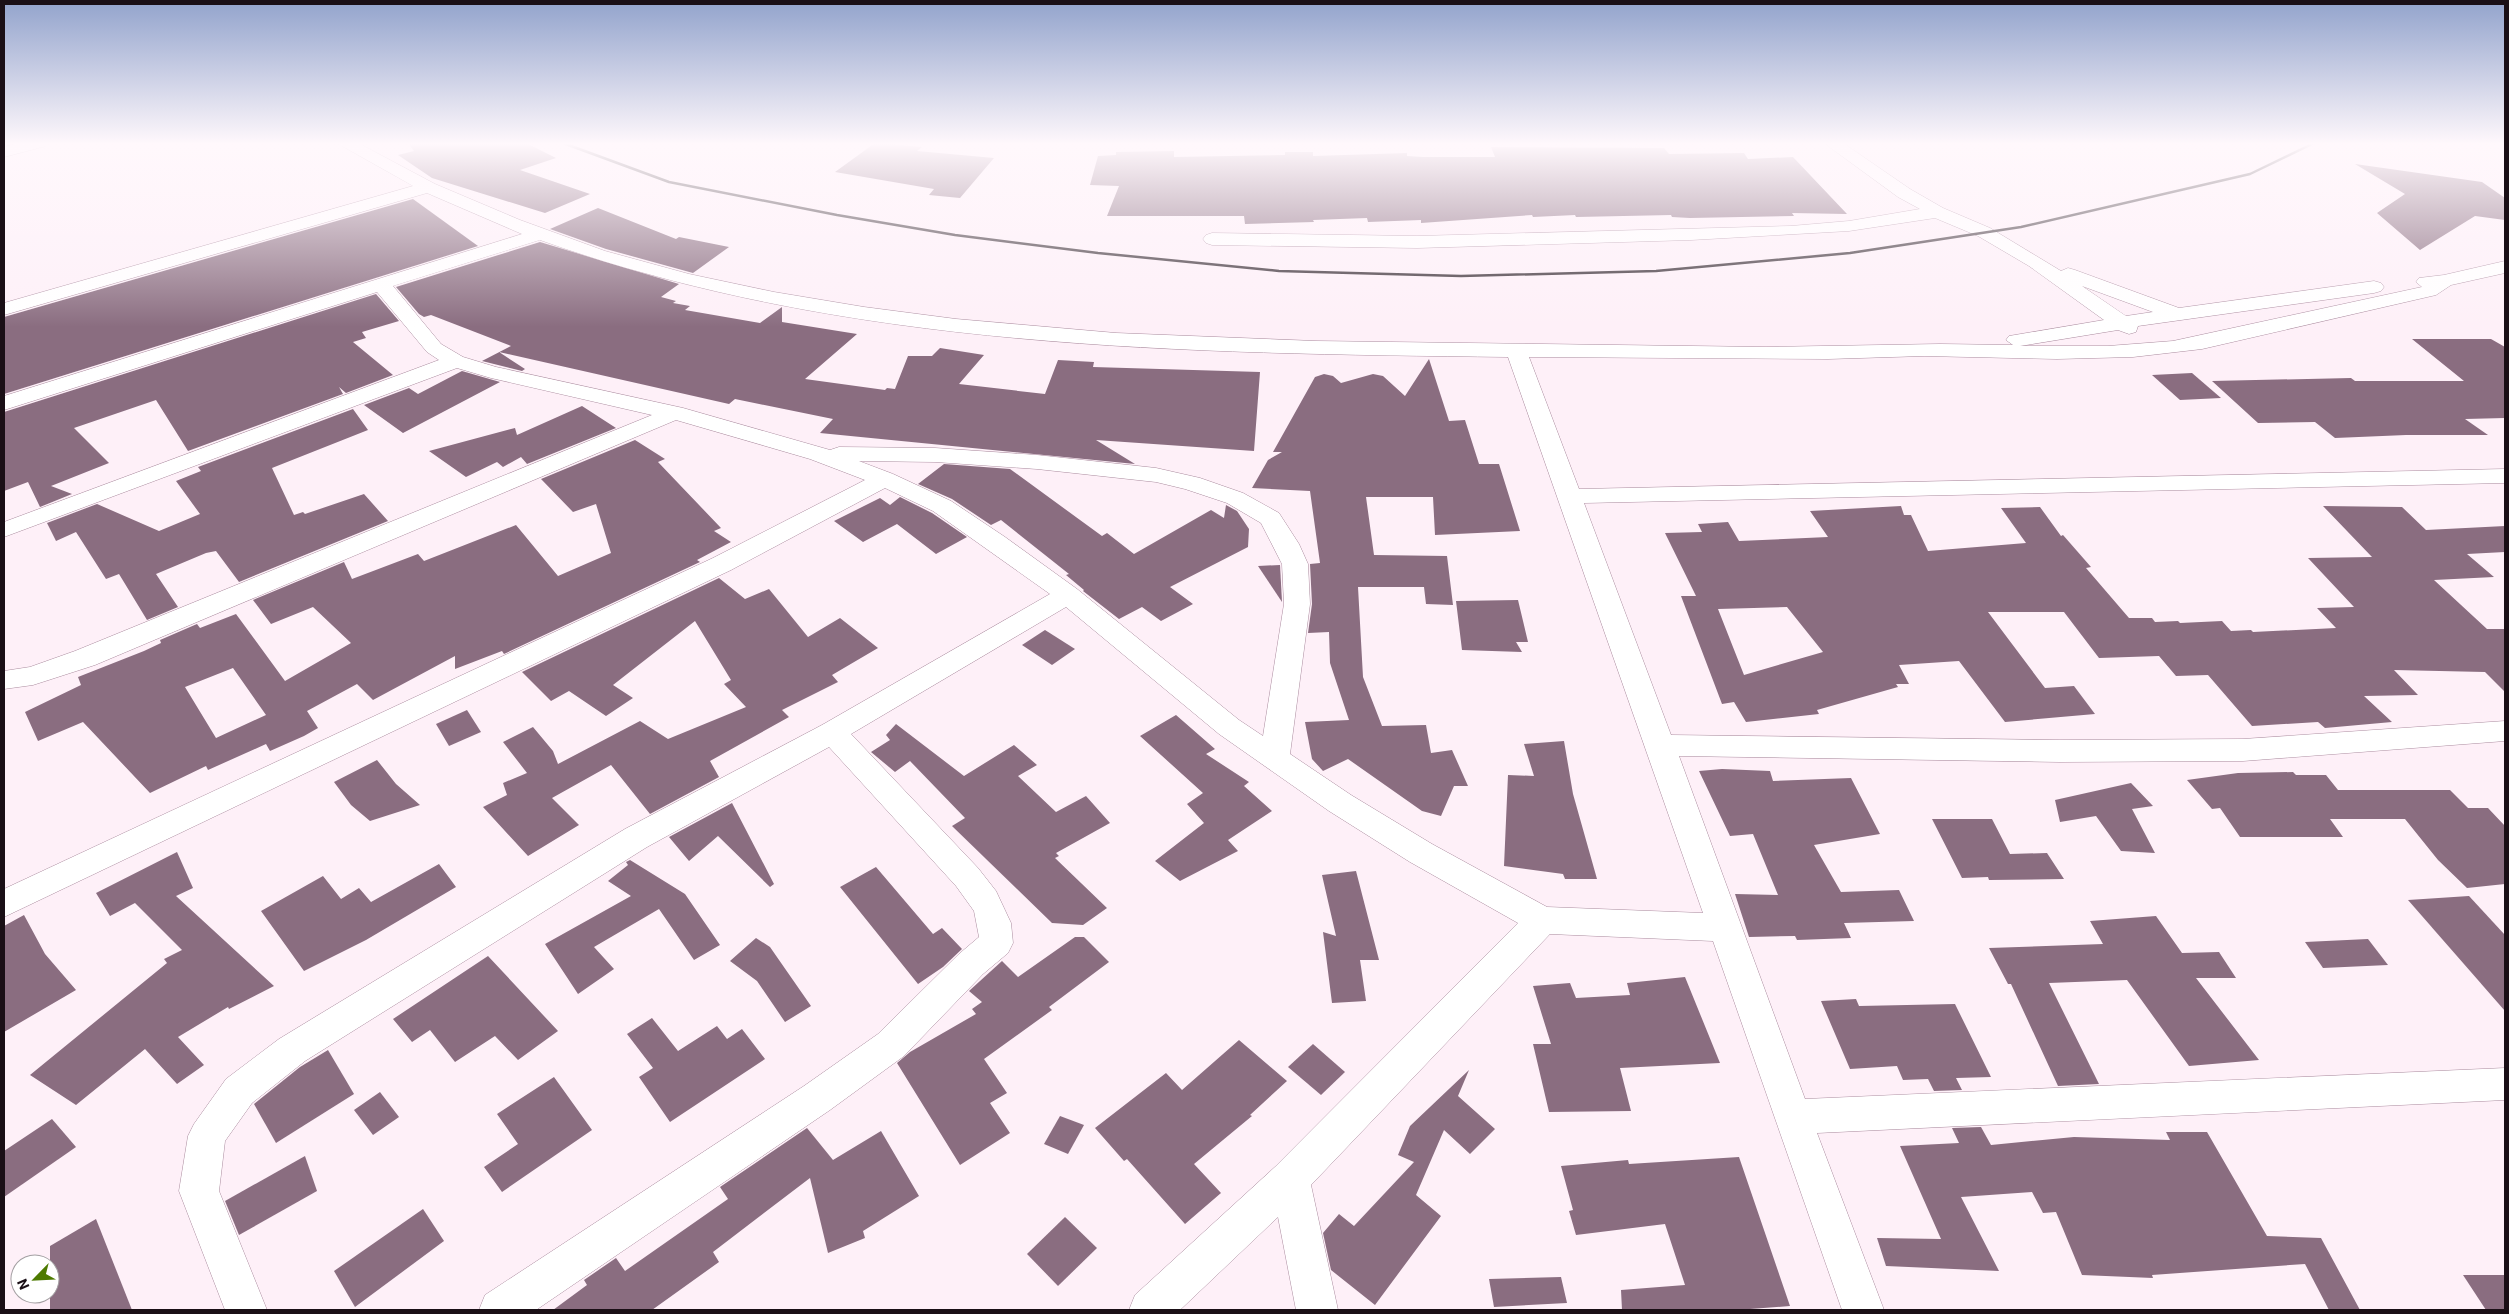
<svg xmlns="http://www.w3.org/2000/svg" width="2509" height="1314" viewBox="0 0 2509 1314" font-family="Roboto,sans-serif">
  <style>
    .building { fill: #8a6d80; fill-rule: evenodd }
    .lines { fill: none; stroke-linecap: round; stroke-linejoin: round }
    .minor-casing { stroke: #ab8c9f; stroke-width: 1 }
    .minor { fill: #fff; fill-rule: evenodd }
    .rail { stroke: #3b3037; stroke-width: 2.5 }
  </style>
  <rect width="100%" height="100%" fill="#fef0f8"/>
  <g class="building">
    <path d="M408,143H526L556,158L520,170L590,194L545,213L432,178L398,155L414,151Z"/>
    <path d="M875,143L922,147L917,151L994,158L960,198L929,195L934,189L835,172Z"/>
    <path d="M1491,147L1664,148L1669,154L1744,153L1748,159L1793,157L1847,214L1792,213L1794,216L1690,218L1672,217L1671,215L1576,217L1575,215L1533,217L1532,215L1421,223V220L1368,222L1367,218L1313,220L1314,222L1245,224L1244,216H1107L1119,186L1090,185L1098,156L1116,155V152L1174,151V157L1285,155V152H1313V156L1407,153V156L1423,157H1495Z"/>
    <path d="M2355,164L2482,182L2505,198V220L2475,216L2420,250L2377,213L2405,194Z"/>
    <path d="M413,199L478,246L4,394V317Z"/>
    <path d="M598,208L676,239L679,237L729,247L693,273L606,249L550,229Z"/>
    <path d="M540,242L679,284L661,297L676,301L673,303L690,306L685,310L760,323L782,307V322L857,334L805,379L885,390L887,388L895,389L908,356H932L940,348L984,355L959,384L1045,394L1058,360L1094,362L1093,367L1260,372L1254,451L1096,440L1135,464L820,433L833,419L735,399L729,404L499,352L525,369L522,371L482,361L511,346L431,315L424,317L419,314L396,287Z"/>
    <path d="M376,294L399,321L362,332L366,338L353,342L393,375L346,393L339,387L343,394L188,451L156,400L74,428L109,463L51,486L72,494L40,507L28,482L4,491V412Z"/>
    <path d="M2412,339H2491L2505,347V418L2465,419L2488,435H2406L2335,438L2315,422L2258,423L2212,381L2351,378L2355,381H2464Z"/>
    <path d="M1429,359L1449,421L1465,420L1479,464H1499L1520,531L1435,535L1433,497H1366L1374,555L1447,556L1453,605L1426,604L1424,587H1358L1363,677L1382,726L1426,725L1431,753L1452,750L1468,786H1454L1441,816L1422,811L1348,759L1323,771L1312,759L1305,722L1349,720L1330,663L1329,632L1308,633L1312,604L1310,564L1320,563L1310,491L1252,488L1268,460L1282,452H1273L1315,377L1324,374L1333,376L1341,383L1373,374L1383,376L1405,396Z"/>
    <path d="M462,371L500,382L403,433L364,405L409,388L418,394Z"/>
    <path d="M2192,373L2221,398L2180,400L2152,375Z"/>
    <path d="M582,406L616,428L527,464L521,457L503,467L497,462L466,477L429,451L515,428L517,435Z"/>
    <path d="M353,409L368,430L272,468L294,515L303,512L305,514L364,494L388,521L239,582L216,551L206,553L156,574L178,607L147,620L119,574L106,579L76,532L56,541L47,523L97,504L159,531L200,514L176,481L201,471L198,467Z"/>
    <path d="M635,440L665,459L658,462L721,528L714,531L731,542L697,560L700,562L504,654L502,651L455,669V656L373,700L357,684L307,711L318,728L304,736L270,751L266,744L208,770L206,766L150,793L83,722L38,741L25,712L81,685L78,677L144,651L161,643L160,640L197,624L200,628L236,614L285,681L351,643L313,607L271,624L253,600L344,562L352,579L418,554L424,561L516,525L558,576L611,553L596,504L573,512L541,479ZM233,668L266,715L216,738L185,687Z"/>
    <path d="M944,464L1010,469L1102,536L1107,533L1134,554L1211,510L1224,518L1226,505L1237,511L1249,529L1248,547L1170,587L1193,604L1161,621L1142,607L1119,619L1083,591L1084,590L1066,575L1069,574L1001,520L991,525L952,499L918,484Z"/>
    <path d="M900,497L932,513L967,537L936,554L897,524L863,542L834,521L880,498L890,505Z"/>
    <path d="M1901,506L1904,515H1911L1928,551L2026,543L2001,508L2040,507L2061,536L2063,535L2091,567L2086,568L2129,618H2152L2155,622L2178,621L2180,623L2222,621L2231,631L2251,630L2253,632L2336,628L2317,608L2354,607L2308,558L2372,557L2323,506L2402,507L2426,530L2505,526V552L2467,554L2494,577L2434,580L2487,629H2505V692L2485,672L2394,670L2418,695L2364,696L2392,722L2325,728L2318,722L2252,726L2208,675L2176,676L2159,656L2099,658L2064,612H1988L2045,688L2074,686L2095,714L2005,722L1959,661L1899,665L1909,684H1896L1898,687L1817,710L1819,714L1746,722L1734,702L1722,704L1681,596H1696L1665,533L1702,532L1698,524L1728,522L1739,541L1828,537L1810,511ZM1787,607L1823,652L1744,675L1718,609Z"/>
    <path d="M1280,565L1282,602L1258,566Z"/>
    <path d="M719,578L745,599L769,589L808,637L840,618L878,648L832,675L838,682L782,710L789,717L710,761L719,777L650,814L611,765L552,798L579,825L528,856L483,807L507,795L503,783L527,773L503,742L533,727L553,751L558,764L640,721L668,739L746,707L724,684L731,680L695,621L613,685L633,698L606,716L569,691L551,701L522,672Z"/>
    <path d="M1518,600L1528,642H1516L1522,652L1462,650L1456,601Z"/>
    <path d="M1045,630L1075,649L1052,665L1022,645Z"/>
    <path d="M467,710L481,732L449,746L436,724Z"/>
    <path d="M1176,715L1215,749L1206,754L1249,782L1244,786L1272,811L1228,840L1238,851L1180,881L1155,861L1204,823L1187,804L1203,793L1140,736Z"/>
    <path d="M896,724L964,776L1014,745L1037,765L1018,776L1056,812L1086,796L1110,823L1056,853L1059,856L1055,858L1107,908L1083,925L1052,923L952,826L965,818L910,761L895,772L871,752L890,740L886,735Z"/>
    <path d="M1564,741L1573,794L1597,879H1565L1563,874L1504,866L1508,775L1534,776L1524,744Z"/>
    <path d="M377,760L396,784L420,805L370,821L351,805L334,782Z"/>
    <path d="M1722,769L1770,771L1773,781L1851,778L1880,834L1814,845L1841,892L1899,890L1914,921L1844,923L1851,938L1797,940L1795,936L1749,937L1735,894L1778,895L1753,834L1730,836L1699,771Z"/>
    <path d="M2293,772L2296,775H2326L2338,790H2450L2468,808H2488L2505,826V884L2467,888L2438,860L2405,819H2330L2343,837H2240L2220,808L2212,809L2187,780L2238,773Z"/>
    <path d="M2131,783L2153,806L2132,809L2155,853L2121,851L2096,816L2060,822L2055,800Z"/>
    <path d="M732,803L774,884L770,887L718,836L689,861L669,837Z"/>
    <path d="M1932,819H1992L2010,854L2047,853L2064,879L1989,880L1988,877L1962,878Z"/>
    <path d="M177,852L193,888L176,896L274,986L229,1009L228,1007L178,1037L204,1065L177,1084L145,1049L76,1105L30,1075L167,963L164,959L182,950L135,903L110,916L96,893Z"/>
    <path d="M630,860L685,894L720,945L694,960L659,909L594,947L614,969L578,994L545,944L631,896L608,881L628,865L626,862Z"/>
    <path d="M439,864L456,887L366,940L304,971L261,911L323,876L341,899L359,888L371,902Z"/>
    <path d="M876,867L933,934L942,928L962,949L943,967L918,984L840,887Z"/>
    <path d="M1356,871L1379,960H1360L1366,1001L1332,1003L1323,932L1336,936L1322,875Z"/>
    <path d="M2469,896L2505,935V1011L2408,900Z"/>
    <path d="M24,915L45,954L76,990L4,1032V926Z"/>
    <path d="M2156,916L2182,953L2219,952L2236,978H2196L2259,1060L2189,1066L2127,980L2049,983L2099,1084L2058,1086L2011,984H2008L1989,948L2103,944L2090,921Z"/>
    <path d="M1075,937H1084L1109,962L1049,1007L1052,1010L984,1059L1007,1093L990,1103L1010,1133L960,1165L897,1063L910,1052L976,1014L972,1009L982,1002L969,991L1002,961L1018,977Z"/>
    <path d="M756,938L770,947L811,1006L785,1022L757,981L730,961Z"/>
    <path d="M2368,939L2388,965L2323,968L2305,942Z"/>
    <path d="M488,956L558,1031L518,1060L495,1036L455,1062L430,1030L412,1042L393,1019Z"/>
    <path d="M1685,977L1720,1063L1620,1068L1631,1111L1549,1112L1533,1044H1551L1533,986L1570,983L1576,998L1630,995L1627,983Z"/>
    <path d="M1856,999L1859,1006L1955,1004L1991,1077L1956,1078L1962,1090L1934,1091L1928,1079L1903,1080L1897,1066L1850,1069L1821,1001Z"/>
    <path d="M652,1018L678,1051L717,1026L727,1039L742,1029L765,1059L670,1122L639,1077L653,1068L627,1034Z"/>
    <path d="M1239,1040L1287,1081L1250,1115L1252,1116L1194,1164L1221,1193L1185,1224L1127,1159L1124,1161L1095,1128L1166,1073L1182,1090Z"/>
    <path d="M1313,1044L1345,1072L1321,1095L1288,1067Z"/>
    <path d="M328,1050L354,1094L276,1143L254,1104L300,1067Z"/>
    <path d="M1469,1070L1458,1096L1495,1129L1470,1154L1444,1130L1416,1195L1441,1216L1375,1305L1331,1270L1323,1233L1339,1214L1354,1226L1414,1162L1398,1155L1410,1126Z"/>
    <path d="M554,1077L592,1130L502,1192L484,1167L518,1144L497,1114Z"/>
    <path d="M380,1092L399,1117L373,1135L354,1110Z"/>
    <path d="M1060,1116L1084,1125L1068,1154L1044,1144Z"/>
    <path d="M52,1119L76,1147L4,1197V1151Z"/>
    <path d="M1981,1127L1991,1145L2074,1137L2170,1140L2166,1132H2207L2267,1236L2321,1238L2360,1310H2329L2305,1264L2152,1275L2153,1278L2082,1275L2056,1212L2043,1213L2032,1192L1961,1197L1999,1271L1886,1266L1877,1238L1941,1239L1900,1146L1959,1143L1952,1128Z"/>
    <path d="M807,1128L833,1160L881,1131L919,1196L863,1231L865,1238L828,1253L810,1178L713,1252L719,1262L652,1310H553L587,1285L584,1280L616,1258L625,1271L728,1199L720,1187Z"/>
    <path d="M305,1156L317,1191L239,1235L225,1201Z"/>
    <path d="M1739,1157L1790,1306L1737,1310H1622L1621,1290L1685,1285L1665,1224L1576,1235L1569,1211L1573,1210L1561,1166L1628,1160L1629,1164Z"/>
    <path d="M423,1209L444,1241L355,1307L334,1271Z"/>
    <path d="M1065,1217L1097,1248L1058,1286L1027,1254Z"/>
    <path d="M96,1219L132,1310H50V1246Z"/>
    <path d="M2463,1275H2505V1310H2486Z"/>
    <path d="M1561,1277L1567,1303L1494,1307L1489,1279Z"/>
  </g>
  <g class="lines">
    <g class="minor-casing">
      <g id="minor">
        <path d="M19,143H48L46,146L4,157V147Z"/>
        <path d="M337,143H358L435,184L520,220L605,251L689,274L774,292L864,307L956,319L1116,333L1316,341L1766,347L1940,344L2013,345L2006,340L2009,336L2104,320L2029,266L1978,236L1935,218L1849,231L1691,240L1417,248L1212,245L1206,243L1203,239L1206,235L1212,233L1417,236L1791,226L1849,221L1920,209L1898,197L1824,143H1843L1910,189L1943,208L1990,228L2061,271L2068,268L2075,270L2179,308L2374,281L2381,283L2384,287L2381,291L2374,293L2138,326L2136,332L2129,334L2118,330L2020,346H2108L2173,341L2422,287L2416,282L2419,278L2444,275L2505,261V273L2451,285L2436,295L2202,349L2133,357L2057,359L1924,356L1828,359L1529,357L1579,489L2505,469V483L1584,503L1671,735L2060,740L2243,739L2505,721V741L2243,761L2060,762L1679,756L1805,1099L2505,1068V1100L1817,1133L1884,1310H1842L1713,941L1550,934L1311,1185L1338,1310H1296L1278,1217L1180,1310H1129L1135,1295L1276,1166L1518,923L1410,862L1329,811L1219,734L1066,607L851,734L978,868L996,891L1011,923L1013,943L1008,953L983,974L904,1056L830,1110L536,1310H479L485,1295L804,1086L878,1034L959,954L979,937L974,911L956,886L829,747L647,847L305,1061L252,1103L225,1141L219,1191L267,1310H225L179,1191L188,1136L194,1124L226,1079L279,1039L625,829L822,725L1050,594L933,511L885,488L731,570L4,917V889L713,558L865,480L810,459L676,420L95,665L33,685L4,689V671L30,667L75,651L652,415L491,378L457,368L4,537V522L439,360L427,352L377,292L4,410V396L522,234L427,193L4,315V303L413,186ZM540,240C848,350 1184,353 1508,357L1703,913L1547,907L1432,844L1351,795L1290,754L1310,604L1308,564L1299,544L1279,513L1243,493L1200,478L1156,468L1037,455L935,448L839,447L830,450L683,408L496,367L463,357L441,344L393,286ZM2082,286L2153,312L2126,316ZM859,461L935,462L1037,469L1156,482L1185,489L1227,503L1261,523L1282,564L1284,604L1263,736L1239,720L1077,589L1005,537L951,501L893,474Z"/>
      </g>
    </g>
    <use href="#minor" class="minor"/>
    <path class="rail" d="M563,143L669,182L837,215L955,235L1098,253L1279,271L1461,276L1656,271L1850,253L2021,227L2250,174L2314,143"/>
  </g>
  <linearGradient id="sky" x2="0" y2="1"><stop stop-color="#92a3cc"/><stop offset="0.44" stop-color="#fff8fc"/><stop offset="1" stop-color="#fff8fc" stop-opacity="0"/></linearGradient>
  <rect width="2509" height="327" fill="url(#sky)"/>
  <rect width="2509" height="1314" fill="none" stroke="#1a0f16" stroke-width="10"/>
  <g transform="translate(35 1279) rotate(246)"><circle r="24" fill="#ffffff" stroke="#a39fa2"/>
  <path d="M0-4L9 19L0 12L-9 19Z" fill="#4d7a00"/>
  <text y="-8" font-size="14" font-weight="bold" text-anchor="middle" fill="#1a0f16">N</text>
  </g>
</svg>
